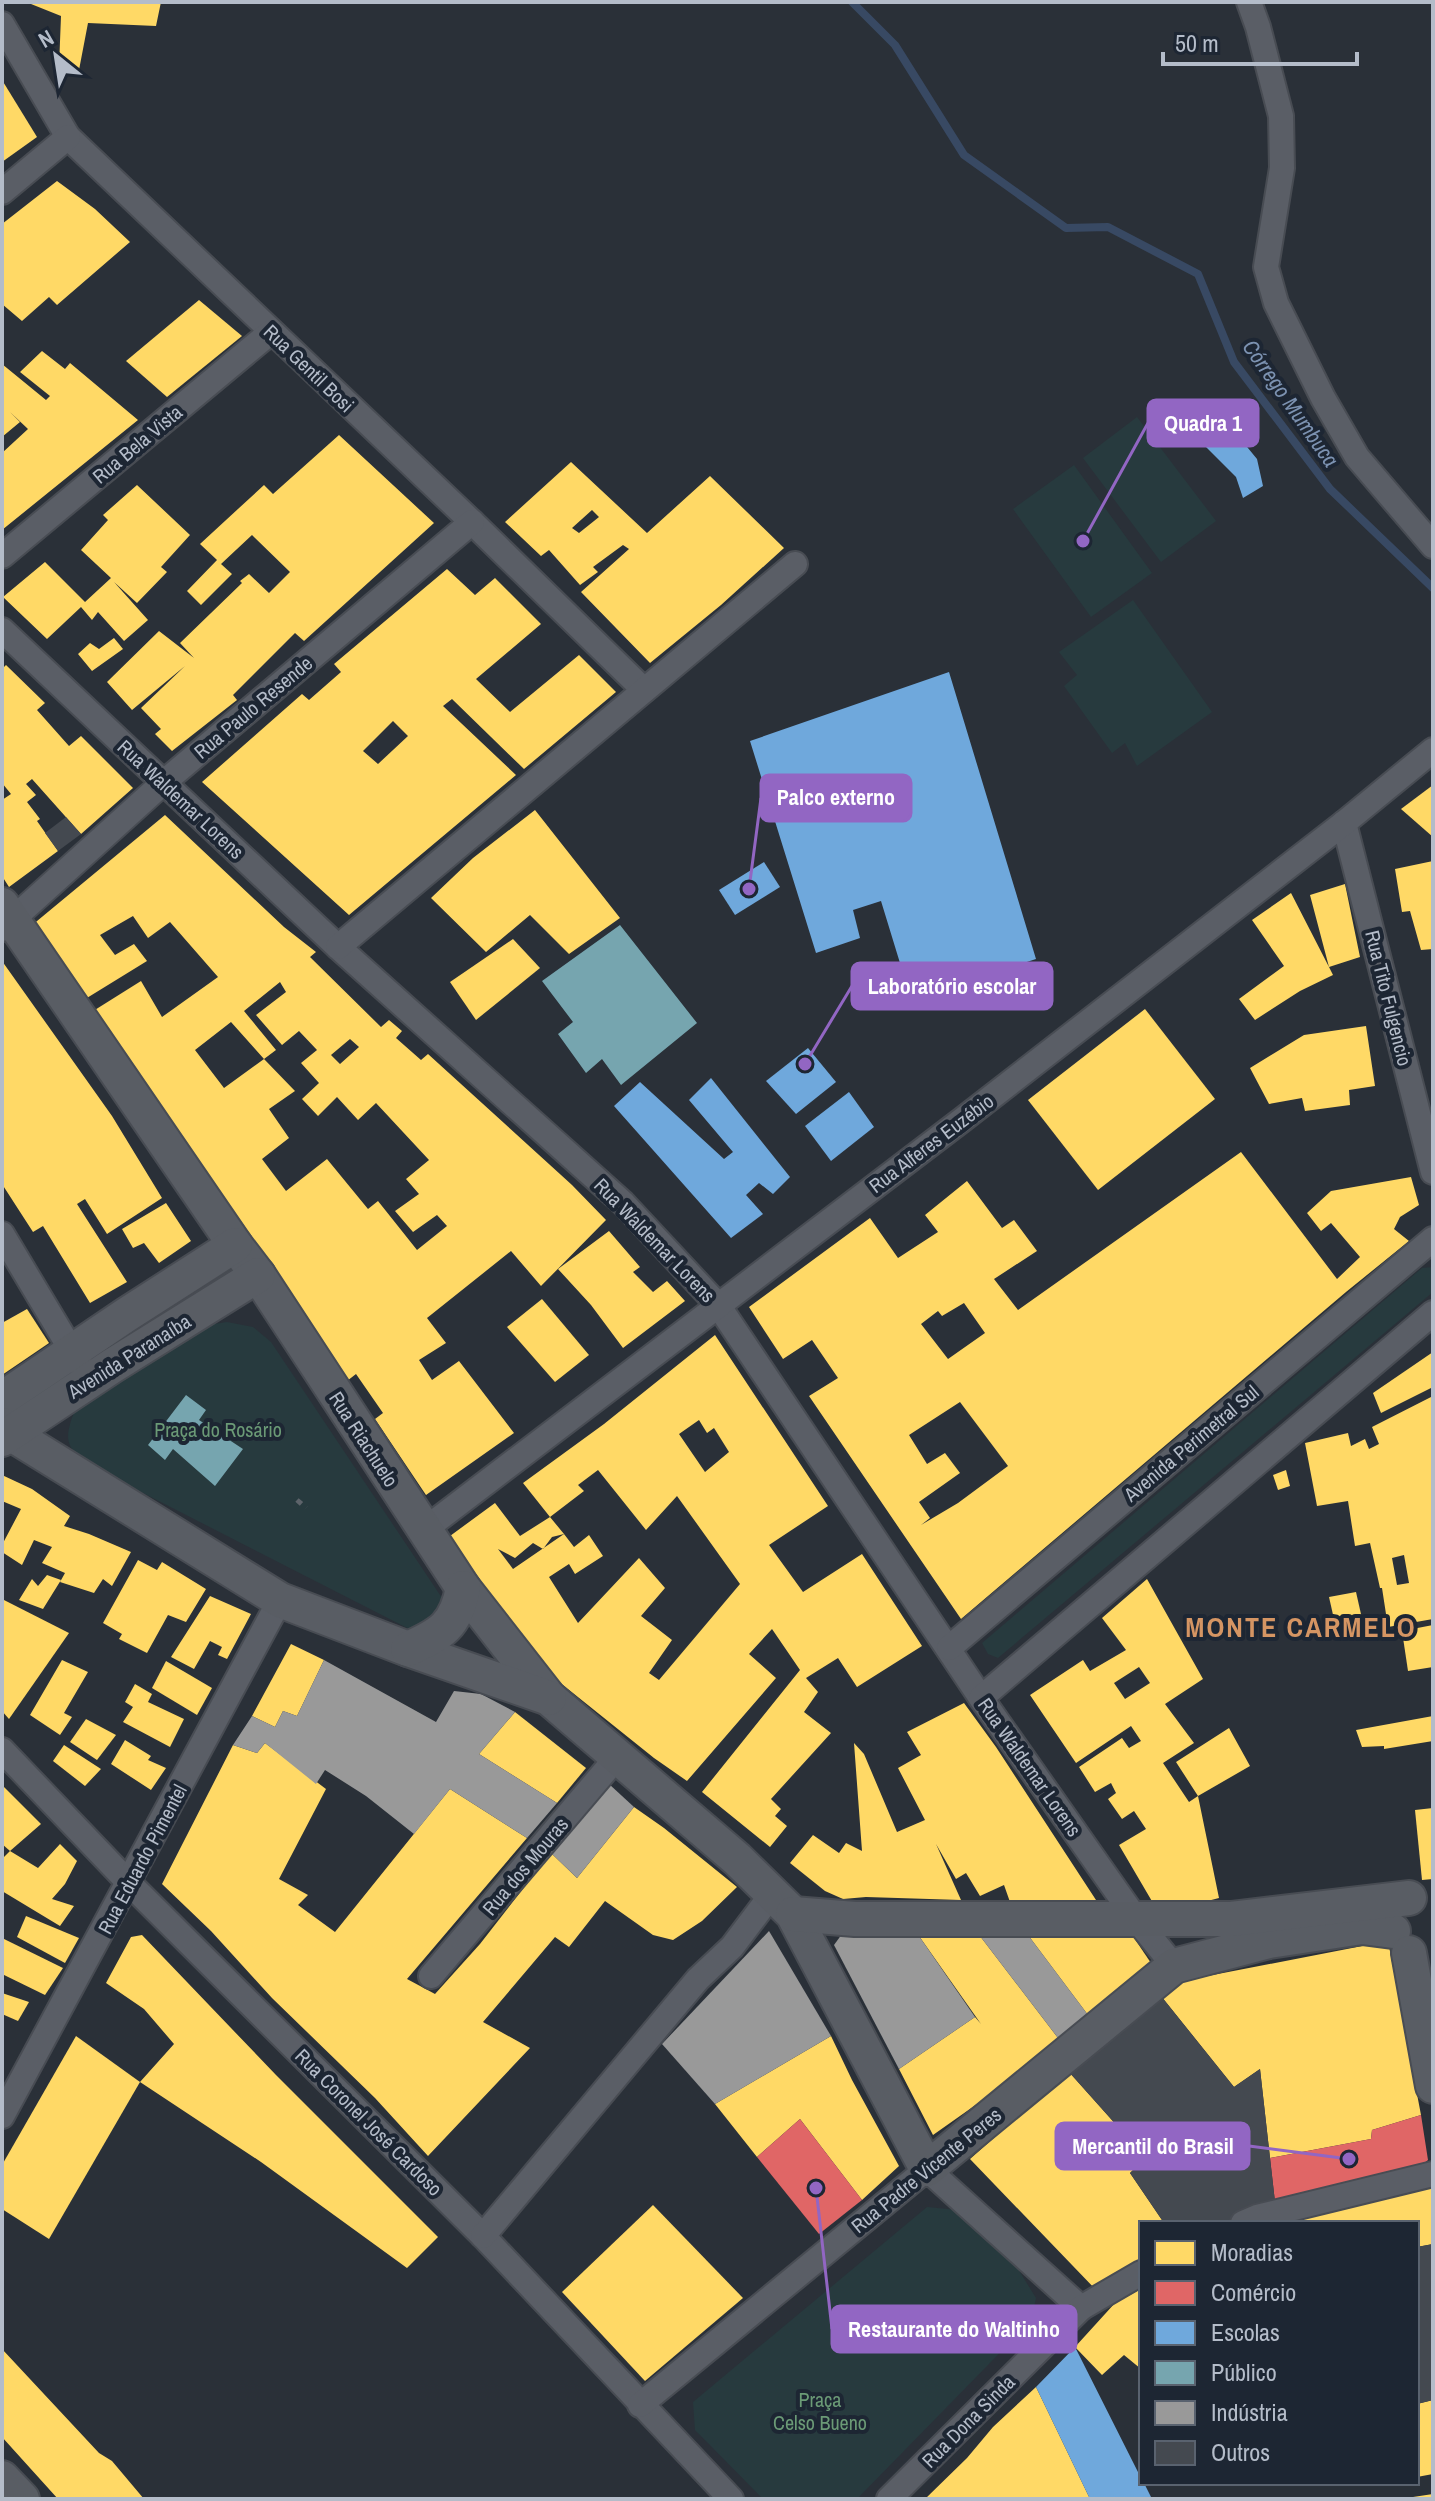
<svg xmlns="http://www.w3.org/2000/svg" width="1435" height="2501" viewBox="0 0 1435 2501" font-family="'Archivo Narrow',sans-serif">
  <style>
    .green { fill: #273a3e }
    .homes { fill: #ffd966; fill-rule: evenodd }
    .shops { fill: #e06666 }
    .schools { fill: #6fa8dc }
    .public { fill: #76a5af }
    .industry { fill: #999 }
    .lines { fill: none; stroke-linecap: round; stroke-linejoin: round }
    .stream { stroke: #384963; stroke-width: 8 }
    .building { fill: #444950 }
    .street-casing { stroke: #484c53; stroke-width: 28 }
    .secondary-casing { stroke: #484c53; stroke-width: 38 }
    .path { stroke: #5d636a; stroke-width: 5; stroke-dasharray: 6 6; stroke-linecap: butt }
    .street { stroke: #5a5e66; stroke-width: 24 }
    .secondary { stroke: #595d64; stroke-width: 34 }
    .labels { text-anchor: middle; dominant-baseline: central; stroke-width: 8; stroke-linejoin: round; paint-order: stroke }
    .street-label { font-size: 20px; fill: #b4bcc9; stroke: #1d2633 }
    .park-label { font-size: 20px; fill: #6b9a76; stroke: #1d2633 }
    .water-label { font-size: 22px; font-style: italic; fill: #7c92b1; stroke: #1d2633 }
    .district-label { font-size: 28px; font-weight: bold; letter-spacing: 2px; fill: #d59563; stroke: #1d2633 }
    .leader { fill: none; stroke: #9266c3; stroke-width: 3 }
    .callout-dot { fill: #9266c3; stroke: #1d2633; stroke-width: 3 }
    .callout { fill: #9266c3; stroke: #9266c3; stroke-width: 3 }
    .callout-label { font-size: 22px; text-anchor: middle; font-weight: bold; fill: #fff }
  </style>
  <rect width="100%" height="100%" fill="#2a3038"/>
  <g class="green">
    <path d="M1137,417L1216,521L1161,562L1083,458Z"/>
    <path d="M1074,465L1152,573L1091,617L1013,509Z"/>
    <path d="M1133,600L1212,712L1137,766L1125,743L1112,753L1064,686L1077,675L1059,652Z"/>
    <path d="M1433,1267V1292L998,1658L988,1654L982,1643L1422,1268Z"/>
    <path d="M227,1322L253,1327L271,1342L442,1598L447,1611L425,1637L100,1471C70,1450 60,1447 75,1410L208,1325Z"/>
    <path d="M927,2207L958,2210L1018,2269L1036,2298L1031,2321L857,2499H763L695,2430L693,2402Z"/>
  </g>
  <g class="homes">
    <path d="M26,2H161L156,26L88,23L79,70L59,67L61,16Z"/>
    <path d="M2,80L37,137L2,162Z"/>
    <path d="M57,181L95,209L130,242L57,305L49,297L22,321L2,304V224Z"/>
    <path d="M199,300L242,336L167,397L126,361Z"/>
    <path d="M42,351L65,369L70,363L138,420L2,530V453L28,429L10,412L20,422L2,437V364L46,400L50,396L20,372Z"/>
    <path d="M339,435L434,523L304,641L295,633L233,695L237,700L172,751L155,734L161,729L141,708L185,666L132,710L107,682L159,631L194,658L180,643L242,583L240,581L249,574L269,593L290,572L252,535L221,564L232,574L201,605L187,591L217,560L200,544L264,485L273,494Z"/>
    <path d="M571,462L647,533L710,476L784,548L721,605L650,663L581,592L629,549L623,545L593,567L598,572L580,585L549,550L541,556L505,522ZM592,510L599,517L579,533L572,528Z"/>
    <path d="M137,485L190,535L161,567L167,572L137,603L114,582L148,620L124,641L98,612L92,620L81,607L47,639L3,597L45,562L85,602L111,578L81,550L108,520L103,515Z"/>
    <path d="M447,569L475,595L495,578L541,624L476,679L510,712L579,655L616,692L524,769L452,699L443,706L516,775L349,915L202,782L302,694L309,700L341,672L334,664ZM393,721L408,736L378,764L363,751Z"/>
    <path d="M114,638L123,649L92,671L78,654L90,643L99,649Z"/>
    <path d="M6,665L45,703L37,710L69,746L81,736L133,788L81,834L32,779L26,784L36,795L27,802L40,819L37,821L58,851L9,887L2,876V800L11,794L2,783V669Z"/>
    <path d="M1433,785V837L1401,809Z"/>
    <path d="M535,810L620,918L569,954L530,915L486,952L431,898L473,858Z"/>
    <path d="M165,815L284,927L316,952L310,957L381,1027L389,1020L402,1031L396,1038L421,1060L428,1054L572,1185L606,1220L541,1286L511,1251L427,1318L446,1343L419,1360L432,1380L459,1361L514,1433L426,1495L375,1419L383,1413L356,1374L347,1381L243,1224L90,1013L141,981L162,1017L218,977L170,922L148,938L133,916L100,935L115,955L134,944L147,961L82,1001L31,926ZM280,982L286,992L256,1015L282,1045L299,1031L317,1050L301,1063L319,1083L302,1099L318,1116L337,1097L358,1120L376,1103L429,1160L406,1179L419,1194L395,1211L413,1232L437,1215L447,1226L417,1250L378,1201L368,1209L327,1159L286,1191L262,1159L289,1138L269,1109L295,1091L264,1059L224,1088L195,1050L231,1022L264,1059L276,1050L244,1011ZM350,1039L359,1047L340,1064L331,1055Z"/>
    <path d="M1433,861V949L1421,950L1410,911L1402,912L1395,869Z"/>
    <path d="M1345,884L1360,957L1329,967L1333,975L1300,991L1255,1020L1239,999L1284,966L1252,920L1291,893L1329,967L1310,895Z"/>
    <path d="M513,939L540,968L476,1020L450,982Z"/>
    <path d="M2,961L112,1116L162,1198L107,1234L85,1199L77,1204L127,1282L90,1303L43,1226L33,1232L2,1184Z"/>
    <path d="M1145,1009L1215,1099L1098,1190L1028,1100Z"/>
    <path d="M1366,1026L1375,1086L1349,1090L1350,1105L1305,1111L1302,1098L1269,1104L1250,1068L1304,1035Z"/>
    <path d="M1241,1152L1337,1279L1360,1257L1331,1223L1321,1231L1307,1213L1331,1191L1411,1177L1419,1205L1400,1217L1394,1229L1409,1241L1346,1292L961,1619L809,1396L838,1378L812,1340L783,1359L749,1307L870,1218L898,1258L938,1232L925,1215L967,1181L1002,1228L1014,1220L1037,1251L994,1279L1018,1310ZM964,1303L985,1333L948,1359L921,1324L938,1311L942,1316ZM960,1402L1008,1466L958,1503L921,1525L930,1518L919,1502L960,1473L945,1453L927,1464L909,1435Z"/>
    <path d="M166,1203L191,1241L159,1263L144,1243L133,1248L122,1229Z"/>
    <path d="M609,1231L640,1267L633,1272L653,1292L667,1281L685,1301L623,1348L591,1305L558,1269Z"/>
    <path d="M542,1299L589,1355L555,1382L507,1327Z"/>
    <path d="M27,1309L49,1343L2,1375V1323Z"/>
    <path d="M715,1335L828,1506L769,1545L803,1592L862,1554L922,1646L857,1687L838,1658L806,1678L818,1692L804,1712L831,1733L771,1799L781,1809L775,1816L787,1826L770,1847L702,1792L800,1670L772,1629L749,1654L776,1678L687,1781L654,1758L538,1665L450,1536L495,1503L520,1536L550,1517L564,1534L552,1537L543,1549L533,1543L515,1558L498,1549L513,1569L564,1534L574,1547L589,1535L603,1556L575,1574L569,1564L549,1577L578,1623L639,1558L665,1588L641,1616L672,1640L649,1673L659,1680L740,1584L677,1496L646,1530L598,1470L578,1485L584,1491L550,1517L523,1483L604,1424ZM699,1420L707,1433L714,1428L729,1452L705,1472L679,1434Z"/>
    <path d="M1433,1352V1387L1381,1413L1373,1393Z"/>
    <path d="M1433,1396V1619L1388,1627L1382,1588H1380L1370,1543L1355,1546L1348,1501L1317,1506L1305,1443L1348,1433L1351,1446L1365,1439L1369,1449L1379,1444L1372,1427ZM1404,1555L1409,1583L1397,1585L1392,1558Z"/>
    <path d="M1286,1470L1290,1486L1278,1490L1273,1475Z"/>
    <path d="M2,1475L32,1489L70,1516L64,1526L89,1534L131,1552L112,1586L103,1579L94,1593L60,1582L65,1573L42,1563L52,1547L34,1540L22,1565L2,1552V1545L21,1509L2,1501Z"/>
    <path d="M138,1560L157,1570L162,1562L206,1589L186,1622L168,1615L147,1653L119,1639L122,1634L103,1623Z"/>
    <path d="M47,1575L61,1580L43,1609L19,1600L32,1579L38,1586Z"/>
    <path d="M1147,1579L1203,1679L1165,1704L1194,1743L1163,1763L1189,1802L1198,1796L1176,1762L1229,1728L1250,1766L1198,1796L1219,1898L1192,1905L1189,1901H1185L1180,1906L1153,1903L1119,1845L1146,1829L1134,1811L1122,1819L1108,1799L1116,1793L1111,1783L1095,1792L1079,1767L1122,1738L1129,1748L1141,1741L1131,1726L1076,1763L1030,1695L1083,1660L1090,1671L1126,1650L1102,1618ZM1139,1667L1150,1683L1125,1699L1114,1683Z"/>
    <path d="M1356,1592L1363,1623L1336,1628L1329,1597Z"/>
    <path d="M210,1596L251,1614L227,1659L218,1655L222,1647L210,1641L194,1669L171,1657Z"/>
    <path d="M2,1599L69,1633L9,1719L2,1711Z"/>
    <path d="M1433,1625V1667L1408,1671L1402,1631Z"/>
    <path d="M291,1644L324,1660L297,1716L283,1711L275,1727L252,1716Z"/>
    <path d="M62,1660L88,1672L64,1713L72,1717L60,1735L30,1715Z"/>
    <path d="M166,1661L212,1688L197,1715L152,1688Z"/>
    <path d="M135,1684L152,1694L148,1702L184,1719L170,1747L123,1722L133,1707L125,1702Z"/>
    <path d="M964,1703L996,1747L1096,1900L1059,1904L1010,1902L1004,1885L980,1896L966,1873L956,1879L936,1844L961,1900L866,1897L843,1899L825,1891L790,1863L813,1835L839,1853L846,1843L862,1851L854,1743L864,1754L897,1832L925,1820L898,1768L921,1755L907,1732Z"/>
    <path d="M515,1712L586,1768L557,1803L479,1754Z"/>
    <path d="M1433,1716V1741L1384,1749V1746L1362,1747L1356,1730Z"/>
    <path d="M86,1719L116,1735L97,1760L70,1742Z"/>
    <path d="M125,1740L151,1756L148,1760L166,1768L151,1790L111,1764Z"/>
    <path d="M265,1743L326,1789L279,1879L308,1895L298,1905L335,1932L450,1789L527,1838L407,1979L435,1994L480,1944L551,1853L577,1878L634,1807L664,1828L737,1887L702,1921L673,1940L653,1935L605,1901L569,1947L555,1937L483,2022L530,2048L428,2156L375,2098L272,1998L211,1931L162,1884L233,1745L257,1753Z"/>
    <path d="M64,1745L101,1769L85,1786L53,1761Z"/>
    <path d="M2,1785L41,1824L10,1851L2,1844Z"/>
    <path d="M1433,1808V1879L1422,1880L1415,1810Z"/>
    <path d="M60,1844L77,1861L65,1884L52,1899L74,1906L60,1926L2,1891V1859L10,1851L38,1868Z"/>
    <path d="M26,1916L79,1938L65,1963L17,1937Z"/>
    <path d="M1130,1932L1153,1966L1088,2015L1028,1935Z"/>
    <path d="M142,1935L276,2075L438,2237L407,2268L261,2162L140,2082L174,2044L144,2009L106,1983L131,1937Z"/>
    <path d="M919,1936H980L1058,2038L994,2092L933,2135L899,2069L975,2017L981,2024Z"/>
    <path d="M2,1938L63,1968L45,1995L2,1974Z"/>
    <path d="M1388,1941L1421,2115L1372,2130L1371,2139L1270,2158L1260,2069L1234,2087L1161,1996L1187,1980Z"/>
    <path d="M2,1993L29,2002L18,2021L2,2014Z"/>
    <path d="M76,2036L140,2082L49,2239L2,2209V2165Z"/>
    <path d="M831,2036L852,2080L899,2166L862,2200L800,2119L757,2157L715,2104Z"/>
    <path d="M1069,2072L1136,2147L1131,2152L1141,2162L1130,2173L1164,2223H1141V2264L1098,2292L970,2159Z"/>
    <path d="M1432,2183L1433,2244L1417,2247V2223H1283Z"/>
    <path d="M653,2205L743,2298L645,2381L562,2292Z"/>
    <path d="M1141,2289V2369L1124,2355L1102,2375L1075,2347L1115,2303Z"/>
    <path d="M2,2349L99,2453L112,2461L144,2499H58L2,2437Z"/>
    <path d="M1036,2387L1090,2499H925L967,2458L993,2427Z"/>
    <path d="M1433,2400V2474L1417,2477V2404Z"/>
    <path d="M1433,2494V2499H1413V2497Z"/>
  </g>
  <g class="shops">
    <path d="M1421,2115L1428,2160L1417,2169L1275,2202L1270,2158L1371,2139L1372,2130Z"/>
    <path d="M800,2119L862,2200L819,2234L757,2157Z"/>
  </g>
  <g class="schools">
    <path d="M1215,408L1257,459L1263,486L1243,498L1236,477L1188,429Z"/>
    <path d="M949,672L1036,959L911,999L881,901L853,910L860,938L816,953L750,741Z"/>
    <path d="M764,862L780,887L735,915L719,890Z"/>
    <path d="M808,1048L836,1082L796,1114L766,1081Z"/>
    <path d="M711,1078L790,1177L773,1194L759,1183L746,1195L763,1214L731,1238L614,1106L640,1082L724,1159L733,1152L689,1100Z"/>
    <path d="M849,1092L874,1127L831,1161L805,1126Z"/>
    <path d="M1075,2347L1141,2478V2483H1144L1152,2499H1090L1036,2387Z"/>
  </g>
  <g class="public">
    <path d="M620,925L697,1023L621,1085L602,1059L586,1073L558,1034L573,1022L542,981Z"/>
    <path d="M186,1395L206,1410L199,1420L243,1449L215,1486L173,1449L165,1460L148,1445Z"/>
  </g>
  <g class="industry">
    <path d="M324,1660L436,1722L454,1691L481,1694L515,1712L479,1754L557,1803L527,1838L450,1789L414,1834L366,1796L325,1770L316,1784L265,1743L257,1753L233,1745L252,1716L275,1727L283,1711L297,1716Z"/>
    <path d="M609,1784L634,1807L577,1878L551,1853Z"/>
    <path d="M769,1931L831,2036L715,2104L662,2044Z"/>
    <path d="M842,1934L919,1936L975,2017L899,2069L834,1945Z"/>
    <path d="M1028,1935L1088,2015L1058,2038L980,1936Z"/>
  </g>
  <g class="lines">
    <path class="stream" d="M852,2L895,45L964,155L1066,228L1108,227L1198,274L1234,362L1330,489L1433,588"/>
  </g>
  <g class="building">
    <path d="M66,817L81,834L58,851L45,833Z"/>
    <path d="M1161,1996L1234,2087L1260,2069L1275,2202L1223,2223H1164L1130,2173L1141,2162L1131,2152L1136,2147L1069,2072Z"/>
    <path d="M1433,2244V2400L1417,2404V2247Z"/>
  </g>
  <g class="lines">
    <g class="street-casing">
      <g id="street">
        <path d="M1249,2L1258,27L1281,116L1282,168L1266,267L1276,303L1323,398L1357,457L1433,546"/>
        <path d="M2,24L68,137L472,522L644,690"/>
        <path d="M2,192L68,137"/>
        <path d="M2,556L271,332"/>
        <path d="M2,630L338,947L623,1203L718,1305L981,1698L1136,1919L1174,1966"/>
        <path d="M1344,823L1433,1172"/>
        <path d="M2,929L163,783L472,522"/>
        <path d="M338,947L795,564"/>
        <path d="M2,1234L79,1363"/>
        <path d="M424,1530L962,1120L1344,823L1433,750"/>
        <path d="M949,1648L1433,1239"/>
        <path d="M981,1698L1433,1313"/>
        <path d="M2,1750L129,1883L483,2236L731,2499"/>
        <path d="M431,1976L618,1756"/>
        <path d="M2,2116L280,1600"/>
        <path d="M1243,2223L1257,2217L1433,2174"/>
        <path d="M483,2236L698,1979L732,1947L772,1894"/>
        <path d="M640,2405L927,2169L1081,2308"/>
        <path d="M889,2499L1081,2308L1141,2273"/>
      </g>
    </g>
    <g class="secondary-casing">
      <g id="secondary">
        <path d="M2,905L235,1245L258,1275L463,1588L549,1698L737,1859L793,1914L927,2169L1174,1966L1269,1941L1362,1927L1393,1931"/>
        <path d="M2,1399L126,1315L235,1245"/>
        <path d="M2,1425L10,1433L280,1600L408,1649L549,1698"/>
        <path d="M2,1439L112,1366L258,1275"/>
        <path d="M408,1649C442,1634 456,1625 463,1588"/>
        <path d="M793,1914L855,1919H1231L1409,1898"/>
        <path d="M1409,1953L1433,2086"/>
        <path d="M2,2478L22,2499"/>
      </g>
    </g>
    <path class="path" d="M297,1500L306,1508"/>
    <use href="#street" class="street"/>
    <use href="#secondary" class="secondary"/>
  </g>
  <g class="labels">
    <g class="street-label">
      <text transform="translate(309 368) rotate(44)">Rua Gentil Bosi</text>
      <text transform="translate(137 444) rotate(-40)">Rua Bela Vista</text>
      <text transform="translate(253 707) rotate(-40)">Rua Paulo Resende</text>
      <text transform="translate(181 799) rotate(43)">Rua Waldemar Lorens</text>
      <text transform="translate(1389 998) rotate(76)">Rua Tito Fulgencio</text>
      <text transform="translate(931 1143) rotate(-37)">Rua Alferes Euzébio</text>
      <text transform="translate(655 1240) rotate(46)">Rua Waldemar Lorens</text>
      <text transform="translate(129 1356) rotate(-32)">Avenida Paranaíba</text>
      <text transform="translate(364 1439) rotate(57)">Rua Riachuelo</text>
      <text transform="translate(1191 1443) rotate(-40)">Avenida Perimetral Sul</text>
      <text transform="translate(1030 1767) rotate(55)">Rua Waldemar Lorens</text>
      <text transform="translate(142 1859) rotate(-62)">Rua Eduardo Pimentel</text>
      <text transform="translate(525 1866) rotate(-50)">Rua dos Mouras</text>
      <text transform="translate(369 2122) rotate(45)">Rua Coronel José Cardoso</text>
      <text transform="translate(926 2170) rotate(-39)">Rua Padre Vicente Peres</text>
      <text transform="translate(968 2421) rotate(-45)">Rua Dona Sinda</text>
    </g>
    <g class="park-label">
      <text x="218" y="1429">Praça do Rosário</text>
      <text x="820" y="2399">Praça<tspan x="820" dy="23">Celso Bueno</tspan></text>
    </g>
    <g class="water-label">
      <text transform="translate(1291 403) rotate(55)">Córrego Mumbuca</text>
    </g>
    <g class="district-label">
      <text x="1301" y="1627">MONTE CARMELO</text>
    </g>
  </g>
  <path class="leader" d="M1083 541L1148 423M749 889L761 798M805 1064L852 986M1349 2159L1249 2146M816 2188L832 2329"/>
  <g class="callout-dot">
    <circle cx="1083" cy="541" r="8"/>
    <circle cx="749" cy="889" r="8"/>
    <circle cx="805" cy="1064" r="8"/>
    <circle cx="1349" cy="2159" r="8"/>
    <circle cx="816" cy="2188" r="8"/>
  </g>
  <g class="callout">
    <rect x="1148" y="400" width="110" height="46" rx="8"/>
    <rect x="761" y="775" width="150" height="46" rx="8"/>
    <rect x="852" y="963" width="200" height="46" rx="8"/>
    <rect x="1056" y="2123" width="193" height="46" rx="8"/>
    <rect x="832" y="2306" width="244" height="46" rx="8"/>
  </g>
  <g class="callout-label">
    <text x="1203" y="431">Quadra 1</text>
    <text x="836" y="805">Palco externo</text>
    <text x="952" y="994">Laboratório escolar</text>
    <text x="1153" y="2154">Mercantil do Brasil</text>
    <text x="954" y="2337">Restaurante do Waltinho</text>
  </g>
  <rect width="1435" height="2501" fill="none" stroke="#b4bcc9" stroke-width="8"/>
  <rect x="1139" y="2221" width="280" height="264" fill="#1d2633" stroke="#59626f" stroke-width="2"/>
  <rect x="1155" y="2241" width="40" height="24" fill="#ffd966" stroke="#59626f" stroke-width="2"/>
  <text x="1211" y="2261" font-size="24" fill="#b4bcc9">Moradias</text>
  <rect x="1155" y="2281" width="40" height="24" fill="#e06666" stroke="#59626f" stroke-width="2"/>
  <text x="1211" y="2301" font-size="24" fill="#b4bcc9">Comércio</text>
  <rect x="1155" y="2321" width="40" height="24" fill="#6fa8dc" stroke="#59626f" stroke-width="2"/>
  <text x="1211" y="2341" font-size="24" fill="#b4bcc9">Escolas</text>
  <rect x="1155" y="2361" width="40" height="24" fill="#76a5af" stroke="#59626f" stroke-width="2"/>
  <text x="1211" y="2381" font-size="24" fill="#b4bcc9">Público</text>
  <rect x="1155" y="2401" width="40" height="24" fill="#999999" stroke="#59626f" stroke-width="2"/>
  <text x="1211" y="2421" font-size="24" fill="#b4bcc9">Indústria</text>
  <rect x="1155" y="2441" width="40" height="24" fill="#444950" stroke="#59626f" stroke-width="2"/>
  <text x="1211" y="2461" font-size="24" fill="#b4bcc9">Outros</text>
  <g transform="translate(56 56) rotate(330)" stroke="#1d2633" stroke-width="6" paint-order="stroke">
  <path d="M0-6L14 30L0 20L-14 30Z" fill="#b4bcc9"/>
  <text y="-12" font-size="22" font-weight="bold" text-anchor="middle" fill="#b4bcc9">N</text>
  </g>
  <path d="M1163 52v12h194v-12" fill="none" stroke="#b4bcc9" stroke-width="4"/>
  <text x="1175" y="52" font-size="24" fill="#b4bcc9" stroke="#1d2633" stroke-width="6" paint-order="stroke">50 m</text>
</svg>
